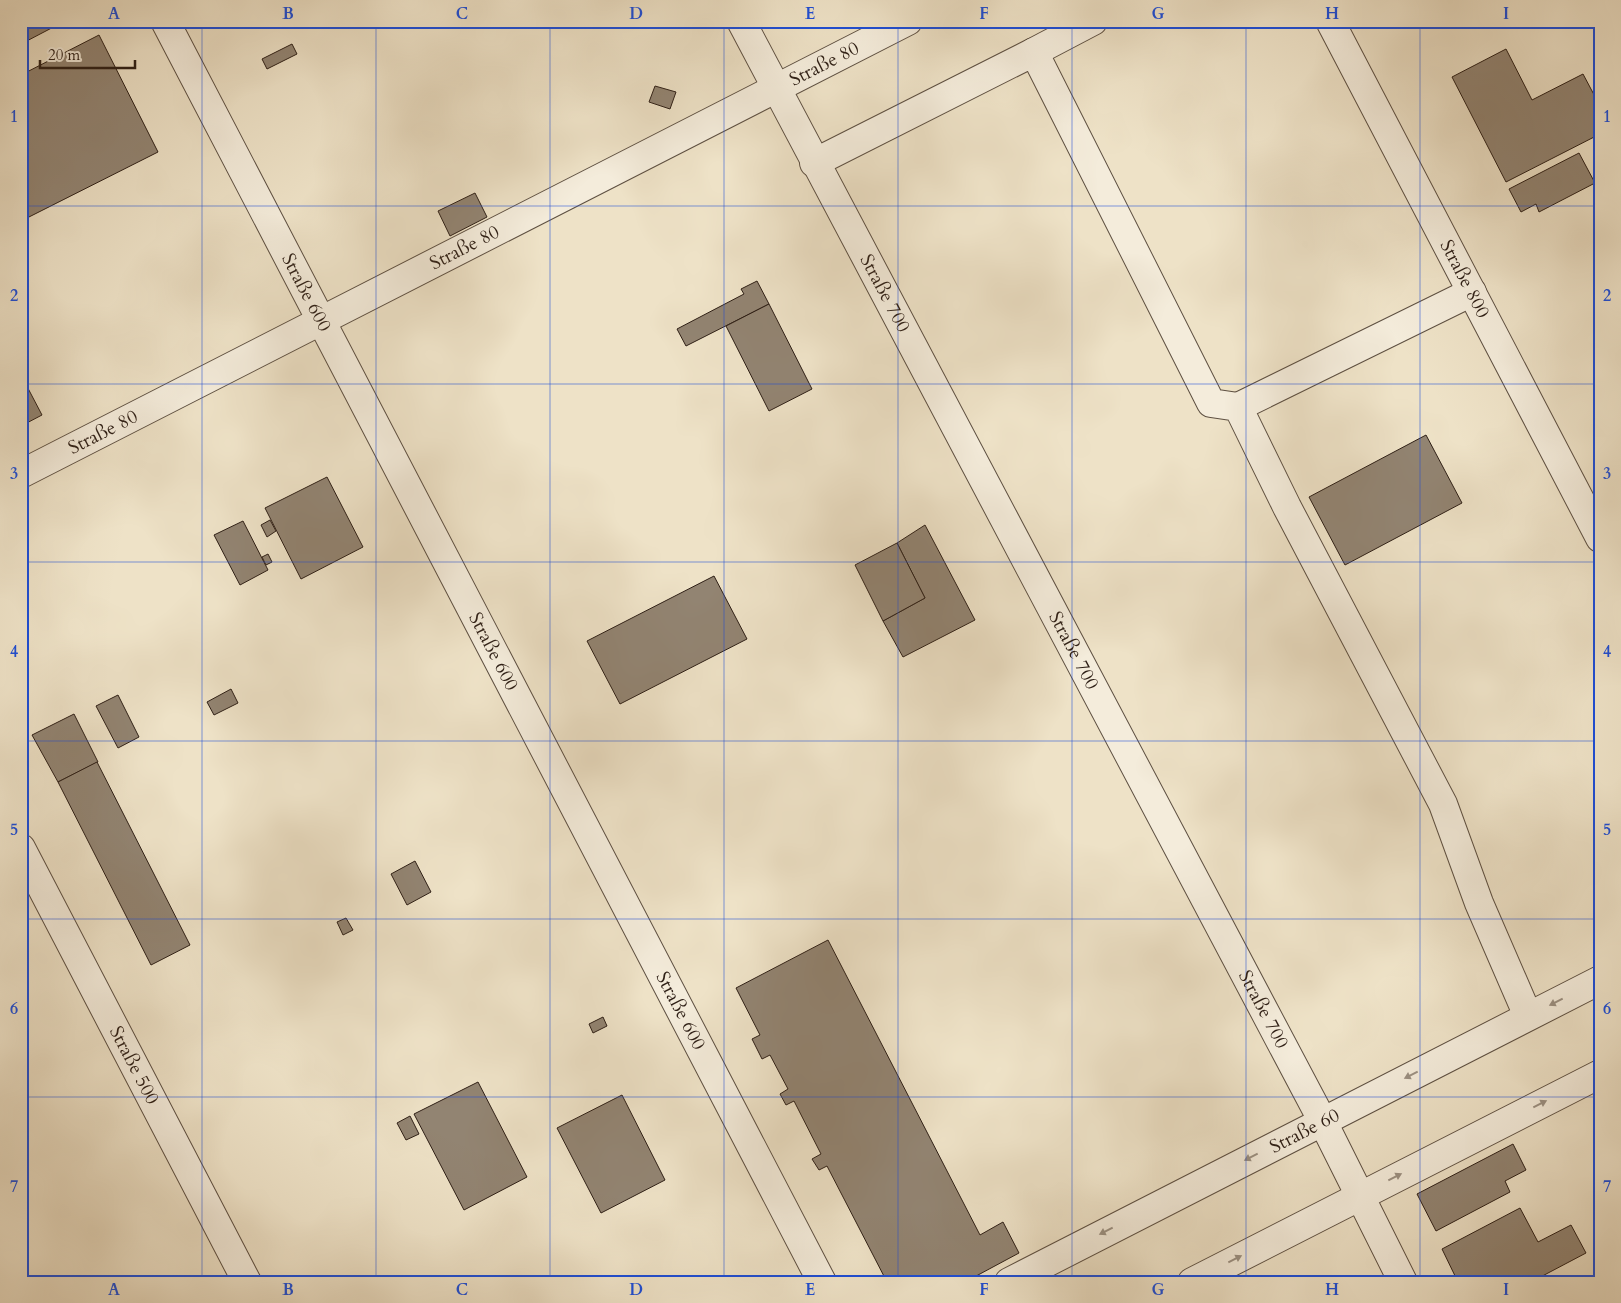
<svg xmlns="http://www.w3.org/2000/svg" width="1621" height="1303" viewBox="0 0 1621 1303" font-family="Cardo,serif">
  <style>
    .building { fill: #928472; stroke: #2e1f16 }
    .lines { fill: none; stroke-linecap: round; stroke-linejoin: round }
    .minor-casing { stroke: #5e5042; stroke-width: 30 }
    .minor { stroke: #f4ecdb; stroke-width: 28 }
    .oneway { fill: #9b9082 }
    .grid { fill: none; stroke: #1d4ed8; stroke-width: 1; stroke-opacity: 0.55 }
    .labels { text-anchor: middle; dominant-baseline: central; stroke-width: 5; stroke-linejoin: round; paint-order: stroke }
    .street-label { font-size: 19px; fill: #2e1f16; stroke: #f4ecdb }
    .neatline { fill: none; stroke: #1d4ed8; stroke-width: 2 }
    .grid-label { font-size: 16px; text-anchor: middle; font-weight: bold; fill: #1d4ed8 }
  </style>
  <rect width="100%" height="100%" fill="#eee2c7"/>
  <filter id="stains"><feTurbulence type="fractalNoise" baseFrequency=".004" numOctaves="4"/><feColorMatrix values="0 0 0 0 .2 0 0 0 0 .09 0 0 0 0 .02 0 0 0 .5 -.17"/></filter>
  <radialGradient id="worn" r=".72"><stop offset=".6" stop-color="#630" stop-opacity="0"/><stop offset="1" stop-color="#630" stop-opacity=".3"/></radialGradient>
  <g class="building">
    <path d="M21,21H65L21,44Z"/>
    <path d="M99,35L158,152L21,221V75Z"/>
    <path d="M292,44L297,54L267,69L262,59Z"/>
    <path d="M1506,49L1532,100L1583,74L1600,106V134L1506,182L1452,77Z"/>
    <path d="M655,86L676,92L670,109L649,102Z"/>
    <path d="M1579,153L1595,183L1539,212L1536,204L1521,212L1509,189Z"/>
    <path d="M475,193L487,217L450,236L438,211Z"/>
    <path d="M757,281L769,304L686,346L677,329L744,294L741,289Z"/>
    <path d="M769,304L812,389L769,411L726,326Z"/>
    <path d="M21,375L42,415L21,426Z"/>
    <path d="M1426,435L1462,503L1345,565L1309,497Z"/>
    <path d="M327,477L363,547L301,579L265,508Z"/>
    <path d="M270,520L276,531L267,537L261,525Z"/>
    <path d="M243,521L268,570L240,585L214,535Z"/>
    <path d="M925,525L975,620L903,657L883,621L925,598L897,543Z"/>
    <path d="M897,543L925,598L883,621L855,565Z"/>
    <path d="M268,554L272,562L266,565L262,557Z"/>
    <path d="M714,576L747,639L620,704L587,641Z"/>
    <path d="M231,689L238,703L214,715L207,702Z"/>
    <path d="M118,695L139,737L118,748L96,706Z"/>
    <path d="M74,714L98,762L58,782L32,735Z"/>
    <path d="M97,762L190,945L151,965L58,782Z"/>
    <path d="M415,861L431,892L407,905L391,874Z"/>
    <path d="M346,918L353,930L343,935L337,922Z"/>
    <path d="M828,940L980,1235L1003,1222L1019,1253L965,1282H887L827,1166L819,1170L812,1159L821,1154L794,1101L786,1105L780,1094L788,1089L770,1055L762,1059L752,1039L760,1035L736,988Z"/>
    <path d="M603,1017L607,1026L593,1033L589,1024Z"/>
    <path d="M478,1082L527,1177L464,1210L414,1114Z"/>
    <path d="M622,1095L665,1180L601,1213L557,1128Z"/>
    <path d="M410,1116L419,1134L406,1140L397,1123Z"/>
    <path d="M1513,1144L1526,1170L1505,1181L1510,1192L1436,1231L1417,1194Z"/>
    <path d="M1520,1208L1538,1242L1571,1225L1586,1253L1531,1282H1458L1442,1249Z"/>
  </g>
  <g class="lines">
    <g class="minor-casing">
      <g id="minor">
        <path id="s1" d="M165,21L822,1282"/>
        <path id="s2" d="M741,21L1322,1120L1403,1282"/>
        <path id="s3" d="M1330,21L1600,538"/>
        <path d="M1034,52L1093,21"/>
        <path d="M814,163L1034,52L1211,403L1238,407L1287,507L1443,804L1479,903L1528,1016"/>
        <path d="M1238,407L1472,292"/>
        <path id="s4" d="M21,474L908,21"/>
        <path id="s5" d="M21,848L247,1282"/>
        <path id="s6" d="M1009,1282L1600,980"/>
        <path d="M1192,1282L1600,1074"/>
      </g>
    </g>
    <use href="#minor" class="minor"/>
  </g>
  <defs><path id="oneway-solid" d="M-6-.8H1V-3.2L6.5 0L1 3.2V.8H-6Z" transform="scale(1.25)"/></defs>
  <g class="oneway">
    <use href="#oneway-solid" transform="translate(1556 1002) rotate(153)"/>
    <use href="#oneway-solid" transform="translate(1411 1075) rotate(153)"/>
    <use href="#oneway-solid" transform="translate(1540 1104) rotate(-27)"/>
    <use href="#oneway-solid" transform="translate(1251 1157) rotate(153)"/>
    <use href="#oneway-solid" transform="translate(1395 1177) rotate(-27)"/>
    <use href="#oneway-solid" transform="translate(1106 1231) rotate(153)"/>
    <use href="#oneway-solid" transform="translate(1235 1259) rotate(-27)"/>
  </g>
  <path class="grid" d="M202,21V1282M376,21V1282M550,21V1282M724,21V1282M898,21V1282M1072,21V1282M1246,21V1282M1420,21V1282M21,206H1600M21,384H1600M21,562H1600M21,741H1600M21,919H1600M21,1097H1600"/>
  <g class="labels">
    <g class="street-label">
      <text stroke="none"><textPath href="#s4" startOffset="902">Straße 80</textPath></text>
      <text stroke="none"><textPath href="#s4" startOffset="498">Straße 80</textPath></text>
      <text stroke="none"><textPath href="#s3" startOffset="291">Straße 800</textPath></text>
      <text stroke="none"><textPath href="#s1" startOffset="306">Straße 600</textPath></text>
      <text stroke="none"><textPath href="#s2" startOffset="308">Straße 700</textPath></text>
      <text stroke="none"><textPath href="#s4" startOffset="92">Straße 80</textPath></text>
      <text stroke="none"><textPath href="#s2" startOffset="712">Straße 700</textPath></text>
      <text stroke="none"><textPath href="#s1" startOffset="711">Straße 600</textPath></text>
      <text stroke="none"><textPath href="#s2" startOffset="1118">Straße 700</textPath></text>
      <text stroke="none"><textPath href="#s1" startOffset="1116">Straße 600</textPath></text>
      <text stroke="none"><textPath href="#s5" startOffset="245">Straße 500</textPath></text>
      <text stroke="none"><textPath href="#s6" startOffset="332">Straße 60</textPath></text>
    </g>
  </g>
  <rect width="1621" height="1303" fill="none" stroke="#eee2c7" stroke-width="55"/>
  <path d="M40 60v8h95v-8" fill="none" stroke="#2e1f16" stroke-width="2.5"/>
  <text x="48" y="60" font-size="15" fill="#2e1f16" stroke="#f4ecdb" stroke-width="4" paint-order="stroke">20 m</text>
  <rect x="28" y="28" width="1566" height="1248" class="neatline"/>
  <g class="grid-label">
    <text x="114" y="19">A</text>
    <text x="288" y="19">B</text>
    <text x="462" y="19">C</text>
    <text x="636" y="19">D</text>
    <text x="810" y="19">E</text>
    <text x="984" y="19">F</text>
    <text x="1158" y="19">G</text>
    <text x="1332" y="19">H</text>
    <text x="1506" y="19">I</text>
    <text x="14" y="122">1</text>
    <text x="1607" y="122">1</text>
    <text x="14" y="301">2</text>
    <text x="1607" y="301">2</text>
    <text x="14" y="479">3</text>
    <text x="1607" y="479">3</text>
    <text x="14" y="657">4</text>
    <text x="1607" y="657">4</text>
    <text x="14" y="835">5</text>
    <text x="1607" y="835">5</text>
    <text x="14" y="1014">6</text>
    <text x="1607" y="1014">6</text>
    <text x="14" y="1192">7</text>
    <text x="1607" y="1192">7</text>
    <text x="114" y="1295">A</text>
    <text x="288" y="1295">B</text>
    <text x="462" y="1295">C</text>
    <text x="636" y="1295">D</text>
    <text x="810" y="1295">E</text>
    <text x="984" y="1295">F</text>
    <text x="1158" y="1295">G</text>
    <text x="1332" y="1295">H</text>
    <text x="1506" y="1295">I</text>
  </g>
  <rect width="100%" height="100%" filter="url(#stains)"/>
  <rect width="100%" height="100%" fill="url(#worn)"/>
</svg>
